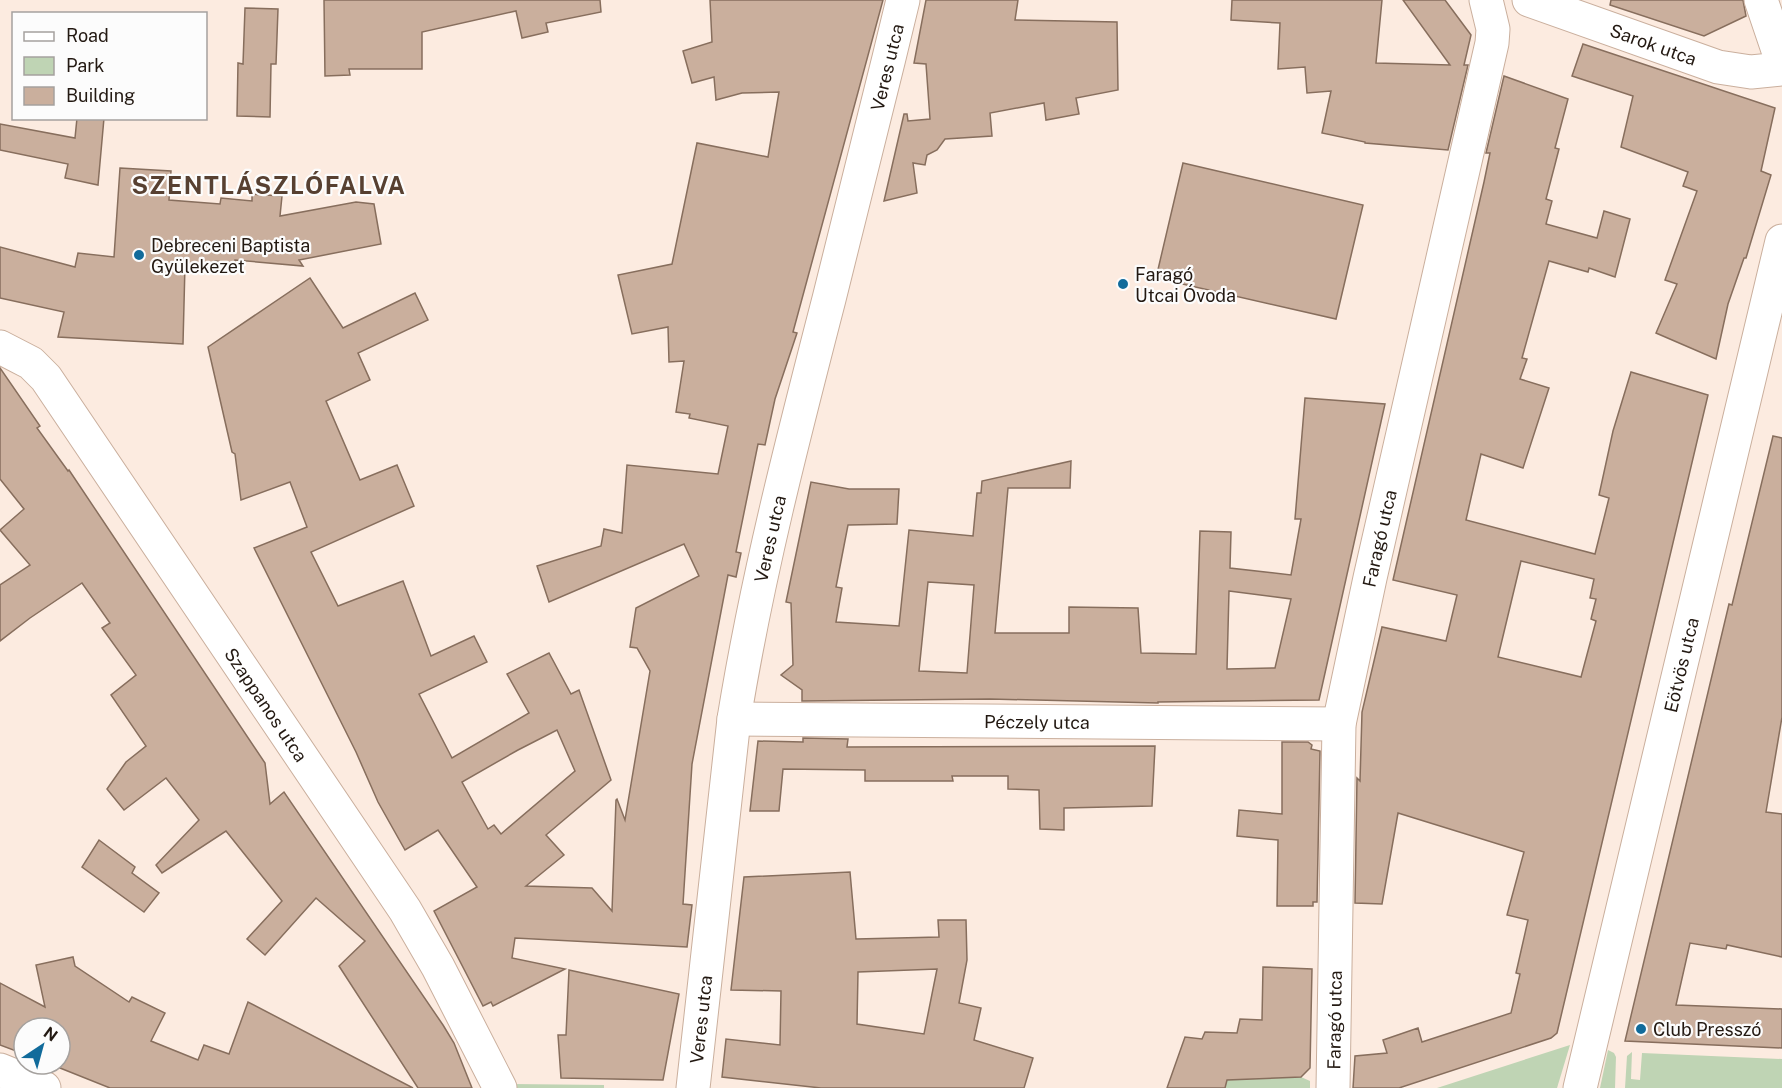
<svg xmlns="http://www.w3.org/2000/svg" width="1782" height="1088" viewBox="0 0 1782 1088" font-family="'Public Sans',sans-serif">
  <style>
    .green { fill: #bfd4b4 }
    .building { fill: #caaf9d; stroke: #876e5d; stroke-width: 1.5; fill-rule: evenodd }
    .lines { fill: none; stroke-linecap: round; stroke-linejoin: round }
    .minor-casing { stroke: #caaf9d; stroke-width: 35 }
    .minor { stroke: #fff; stroke-width: 33 }
    .poi-dot { fill: #116b9b; stroke: #fcfcfc; stroke-width: 2 }
    .labels { text-anchor: middle; dominant-baseline: central; stroke-width: 4.5; stroke-linejoin: round; paint-order: stroke }
    .street-label { font-size: 18px; fill: #231912; stroke: #fcfcfc }
    .poi-label { font-size: 18px; fill: #231912; stroke: #fcfcfc; text-anchor: start }
    .district-label { font-size: 24px; font-weight: bold; letter-spacing: 1.5px; fill: #574031; stroke: #fcfcfc }
  </style>
  <rect width="100%" height="100%" fill="#fcebe0"/>
  <g class="green">
    <path d="M1570,1045L1557,1088H1437Z"/>
    <path d="M1608,1050L1614,1053L1616,1057L1615,1088H1600Z"/>
    <path d="M1632,1052L1631,1079L1640,1080L1642,1053L1782,1059V1088H1625L1627,1056Z"/>
    <path d="M1301,1077L1310,1081V1088H1225L1227,1080Z"/>
    <path d="M513,1084L604,1085V1088H516Z"/>
  </g>
  <g class="building">
    <path d="M324,0H600L601,12L546,23L548,32L522,38L516,11L422,32V69H349L350,75L325,76Z"/>
    <path d="M710,0H883L793,332L797,333L775,399L765,445L758,444L736,552L741,553L736,577L728,575L692,764L683,904L692,905L687,947L515,938L512,958L565,969L493,1006L491,1002L483,1006L434,911L477,887L438,830L405,850L378,802L356,752L254,548L307,527L290,482L241,500L235,454L232,452L208,347L310,278L343,328L415,293L428,320L358,353L370,380L326,401L360,480L397,465L414,506L311,552L338,606L403,581L431,656L474,636L487,662L419,694L452,758L529,713L507,674L549,653L571,694L579,690L611,780L546,835L564,855L526,886L592,888L612,911L616,800L617,799L625,820L650,671L637,648L630,647L636,608L699,576L684,544L549,602L537,566L601,546L604,529L622,533L627,465L718,474L728,426L689,418L690,414L676,412L684,361L669,362L668,327L632,334L618,275L672,264L697,143L768,157L779,92L742,93L716,100L714,77L692,83L683,51L712,42ZM557,730L575,771L501,834L494,825L488,829L462,782L518,750Z"/>
    <path d="M926,0H1018L1015,20L1117,22L1118,90L1076,98L1079,114L1046,120L1044,103L990,113L992,136L945,139L937,150L927,155L925,165L913,163L917,193L884,201L904,114H907L908,121L930,119L926,64L914,63Z"/>
    <path d="M1232,0H1382L1376,63L1450,65L1403,0H1445L1471,35L1464,65H1468L1448,150L1365,143V142L1322,133L1331,91L1307,93L1305,67L1278,69L1280,23L1231,20Z"/>
    <path d="M1611,0H1743L1746,16L1704,36L1610,5Z"/>
    <path d="M245,8L278,9L276,64H271L270,117L237,116L238,63L243,64Z"/>
    <path d="M1583,44L1775,108L1761,171L1771,175L1746,258H1744L1728,304L1716,359L1656,333L1677,284L1665,280L1697,191L1683,186L1688,172L1621,147L1633,96L1572,76Z"/>
    <path d="M1504,76L1568,99L1555,148L1559,149L1546,199L1552,201L1546,224L1597,238L1604,211L1630,219L1615,277L1589,268L1588,272L1549,261L1522,358L1527,359L1520,379L1549,388L1523,468L1481,454L1466,520L1595,554L1609,498L1599,495L1613,431L1631,372L1708,395L1557,1033L1551,1038L1399,1088H1353L1355,1056L1387,1053L1383,1040L1418,1028L1422,1042L1511,1013L1520,974L1516,973L1528,920L1507,915L1524,852L1398,813L1382,904L1355,903L1357,778L1360,781L1362,712L1382,627L1446,641L1457,595L1393,580L1484,182L1490,153H1486ZM1521,561L1594,579L1590,598L1596,599L1591,619L1596,621L1581,677L1498,657Z"/>
    <path d="M77,118H104L98,185L65,178L68,164L0,150V124L75,138Z"/>
    <path d="M1183,163L1363,205L1336,319L1156,278Z"/>
    <path d="M120,168L171,171L169,200L220,204L221,198L252,201V194L282,196L280,216L356,202L374,204L381,244L299,260L303,266L235,260V263L215,261V264H207V267L185,265L183,344L58,337L64,312L0,298V247L75,267L78,253L114,257Z"/>
    <path d="M0,368L40,426L37,428L68,471L69,470L265,763L270,804L284,792L443,1025L454,1043L472,1088H418L339,966L365,941L316,898L265,955L247,939L282,901L226,831L162,873L156,865L199,820L166,778L124,810L107,789L126,762L146,746L111,695L136,675L102,628L110,623L82,583L30,618L0,641V585L30,565L0,530L24,509L0,479Z"/>
    <path d="M1305,398L1385,404L1319,700L1158,702V703L990,699L802,701V690L781,675L793,665L791,603L786,602L811,482L849,489H899L897,524L848,525L836,587L842,588L836,622L899,626L909,530L973,536L977,493H981L982,481L1071,461L1070,488H1008L995,633H1069V607L1138,608L1141,653L1196,654L1200,531L1231,532L1230,568L1291,575L1301,519H1295ZM928,582L974,585L967,673L919,671ZM1229,591L1291,599L1275,668L1227,669Z"/>
    <path d="M1773,436L1782,438V717L1766,812L1782,814V957L1727,945L1726,949L1690,943L1676,1005L1782,1009V1048L1625,1041L1729,604L1732,605Z"/>
    <path d="M803,738L848,739L847,747L1155,746L1152,806L1064,808V830L1040,829L1039,790L1008,789V776H952L953,781H865V770L783,769L779,811H750L758,741L803,742Z"/>
    <path d="M1282,742H1308L1312,745L1311,749L1320,751L1317,902H1313V906H1277L1278,840L1237,836L1239,810L1282,814Z"/>
    <path d="M99,840L135,867L132,873L159,893L144,912L82,867Z"/>
    <path d="M850,872L856,939L939,937L938,920H966L967,960L959,1003L981,1008L974,1040L1033,1058L1024,1088H821L722,1077L726,1039L780,1045L781,991L731,990L744,877ZM937,969L924,1034L857,1024L858,972Z"/>
    <path d="M73,957L75,966L129,1002L132,997L165,1013L151,1041L198,1060L204,1045L229,1054L248,1002L413,1088H110L50,1064H60V1028H24V1054L0,1045V983L45,1007L36,965Z"/>
    <path d="M1263,967L1312,969L1310,1068L1301,1077L1227,1080L1225,1088H1167L1185,1037L1202,1039L1205,1032L1237,1033L1240,1019L1262,1020Z"/>
    <path d="M569,970L679,994L663,1080L561,1078L558,1035H566Z"/>
  </g>
  <g class="lines">
    <g class="minor-casing">
      <g id="minor">
        <path id="s1" d="M1529,0L1718,67L1751,72L1782,69"/>
        <path d="M1761,0L1782,62"/>
        <path id="s2" d="M0,347L31,363L46,378L405,910L438,967L500,1088"/>
        <path id="s3" d="M734,719L1339,724"/>
        <path d="M0,1070L44,1088"/>
        <path id="s4" d="M693,1088L734,719C757,577 793,438 829,299C854,200 879,100 903,0"/>
        <path id="s5" d="M1333,1088L1339,724L1370,578L1492,43L1493,29L1486,0"/>
        <path id="s6" d="M1580,1088L1782,241"/>
      </g>
    </g>
    <use href="#minor" class="minor"/>
  </g>
  <g class="poi-dot">
    <circle cx="139" cy="255" r="6"/>
    <circle cx="1123" cy="284" r="6"/>
    <circle cx="1641" cy="1029" r="6"/>
  </g>
  <g class="labels">
    <g class="street-label">
      <text stroke="none"><textPath href="#s1" startOffset="132">Sarok utca</textPath></text>
      <text stroke="none"><textPath href="#s4" startOffset="1041">Veres utca</textPath></text>
      <text stroke="none"><textPath href="#s4" startOffset="555">Veres utca</textPath></text>
      <text stroke="none"><textPath href="#s5" startOffset="554">Faragó utca</textPath></text>
      <text stroke="none"><textPath href="#s6" startOffset="435">Eötvös utca</textPath></text>
      <text stroke="none"><textPath href="#s2" startOffset="450">Szappanos utca</textPath></text>
      <text stroke="none"><textPath href="#s3" startOffset="303">Péczely utca</textPath></text>
      <text stroke="none"><textPath href="#s4" startOffset="69">Veres utca</textPath></text>
      <text stroke="none"><textPath href="#s5" startOffset="68">Faragó utca</textPath></text>
    </g>
    <g class="poi-label">
      <text x="151" y="245">Debreceni Baptista<tspan x="151" dy="21">Gyülekezet</tspan></text>
      <text x="1135" y="274">Faragó<tspan x="1135" dy="21">Utcai Óvoda</tspan></text>
      <text x="1653" y="1029">Club Presszó</text>
    </g>
    <g class="district-label">
      <text x="269" y="185">SZENTLÁSZLÓFALVA</text>
    </g>
  </g>
  <rect x="12" y="12" width="195" height="108" fill="#fcfcfc" stroke="#a5a19e" stroke-width="1.5"/>
  <rect x="24" y="32" width="30" height="9" fill="#ffffff" stroke="#a5a19e" stroke-width="1.5"/>
  <text x="66" y="42" font-size="18" fill="#231912">Road</text>
  <rect x="24" y="57" width="30" height="18" fill="#bfd4b4" stroke="#a5a19e" stroke-width="1.5"/>
  <text x="66" y="72" font-size="18" fill="#231912">Park</text>
  <rect x="24" y="87" width="30" height="18" fill="#caaf9d" stroke="#a5a19e" stroke-width="1.5"/>
  <text x="66" y="102" font-size="18" fill="#231912">Building</text>
  <g transform="translate(42 1046) rotate(36)"><circle r="28" fill="#fcfcfc" stroke="#a5a19e" stroke-width="1.5"/>
  <path d="M0-4.5L10 22L0 15L-10 22Z" fill="#116b9b"/>
  <text y="-9" font-size="16" font-weight="bold" text-anchor="middle" fill="#231912">N</text>
  </g>
</svg>
